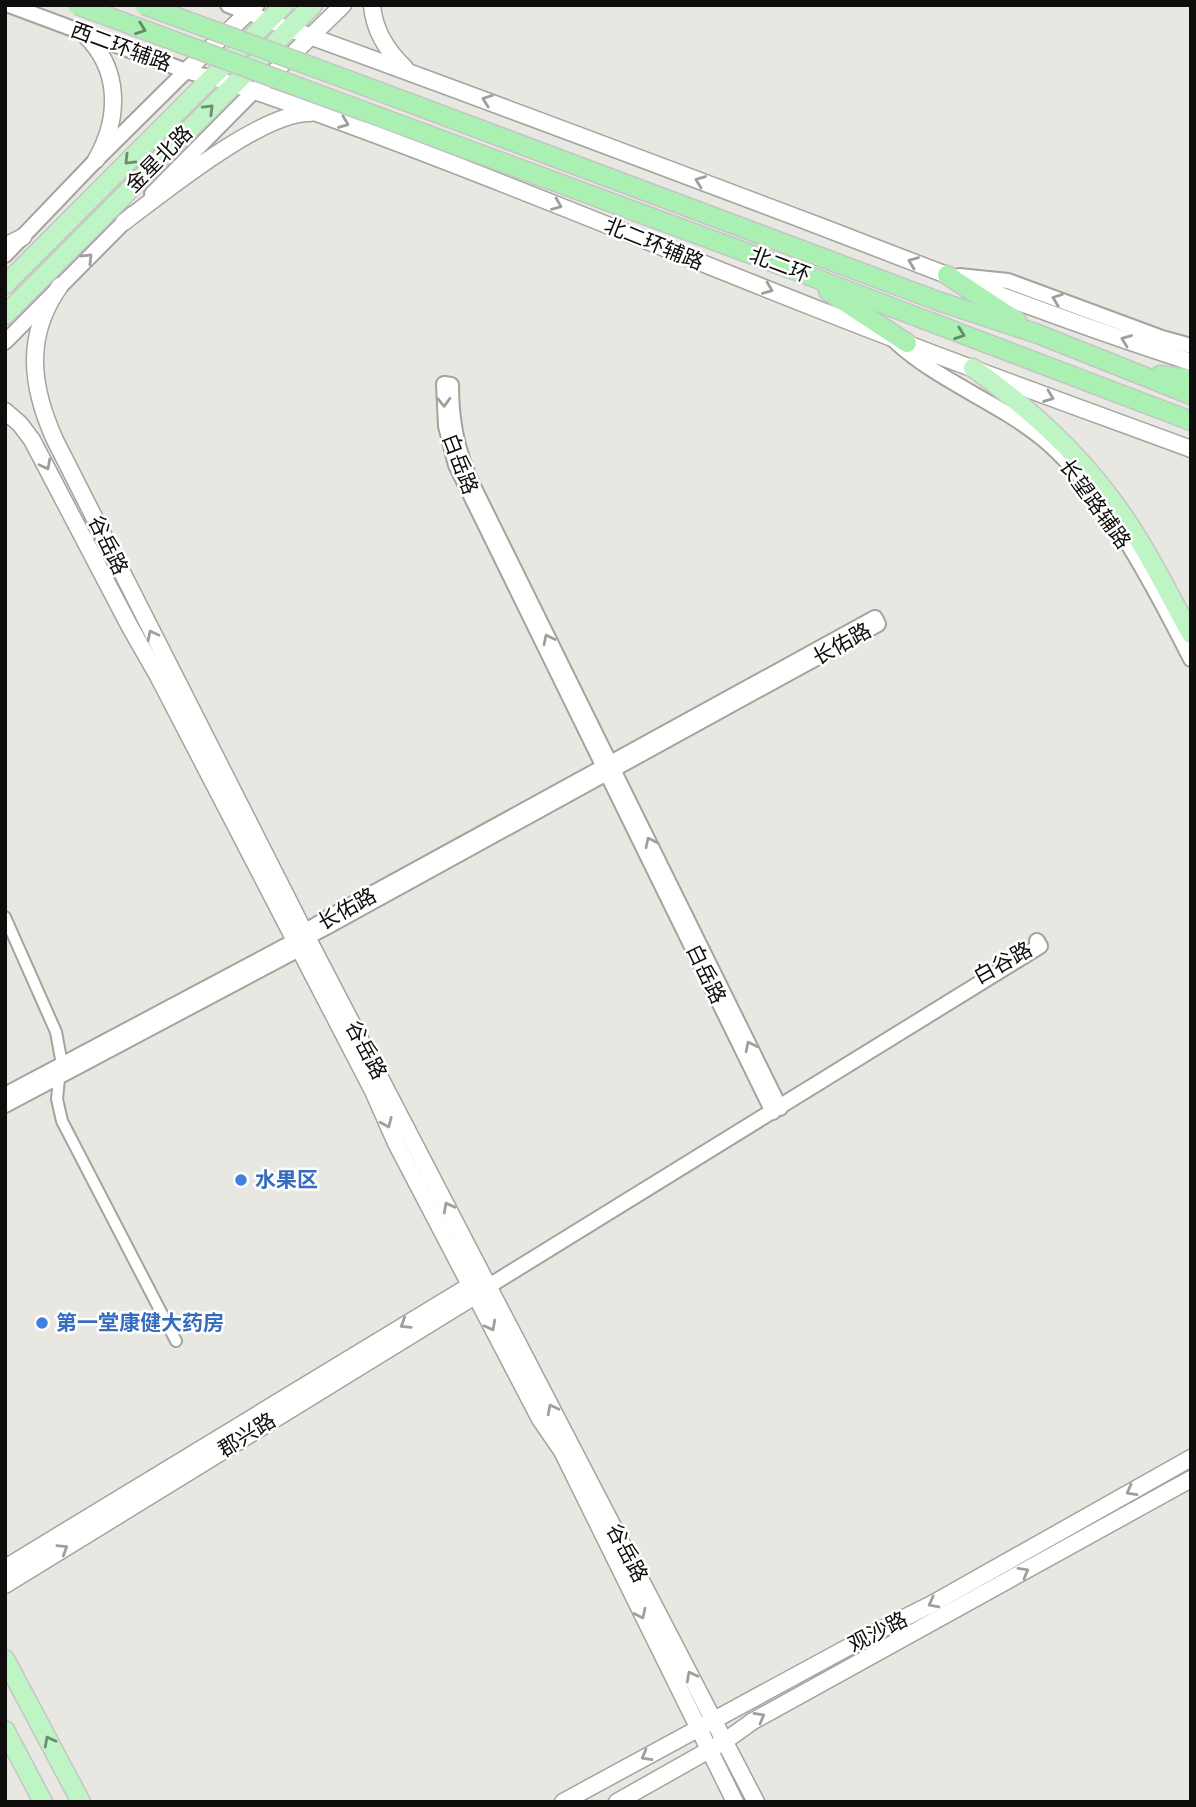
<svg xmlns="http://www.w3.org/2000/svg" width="1196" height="1807" viewBox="0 0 1196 1807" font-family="'Fira Sans','Noto Sans SC',sans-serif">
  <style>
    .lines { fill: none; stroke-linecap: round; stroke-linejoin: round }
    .minor-casing { stroke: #a5a39d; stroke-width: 14 }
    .tertiary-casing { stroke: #a5a39d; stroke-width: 18 }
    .secondary-casing { stroke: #a5a39d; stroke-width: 19 }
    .primary-casing { stroke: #c5c5c5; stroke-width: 21 }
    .trunk-casing { stroke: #c5c5c5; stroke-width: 21 }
    .minor { stroke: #fff; stroke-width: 10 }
    .tertiary { stroke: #fff; stroke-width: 14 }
    .secondary { stroke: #fff; stroke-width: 16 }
    .primary { stroke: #bff4c5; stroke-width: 18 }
    .trunk { stroke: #aaf0b2; stroke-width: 18 }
    .trunk-bridge-casing { stroke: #c5c5c5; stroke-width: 21; stroke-linecap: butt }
    .trunk-bridge { stroke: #aaf0b2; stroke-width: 18 }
    .oneway { stroke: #648a67 }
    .oneway2 { stroke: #9f9f9e }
    .oneway3 { stroke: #708c72 }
    .shop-dot { fill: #3f7fe0; stroke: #fff; stroke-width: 2.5 }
    .labels { text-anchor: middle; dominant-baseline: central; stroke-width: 5; stroke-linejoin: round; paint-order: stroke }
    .street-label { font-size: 21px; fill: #0f0e0c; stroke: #fff }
    .shop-label { font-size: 21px; font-weight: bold; fill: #366cbe; stroke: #fff; text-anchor: start }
  </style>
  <rect width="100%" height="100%" fill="#e9e7e1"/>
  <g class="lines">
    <g class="minor-casing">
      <path id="minor" d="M5,917L56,1032L61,1059L57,1099L62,1121L176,1341"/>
    </g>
    <g class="tertiary-casing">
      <g id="tertiary">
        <path d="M9,5L186,71L234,84"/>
        <path d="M228,5L290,29"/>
        <path d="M152,194L254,91"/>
        <path d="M5,255L96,160L186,71"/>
        <path d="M959,276L1008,281L1162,338L1191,346"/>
        <path d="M895,341C938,381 996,401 1042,438C1104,489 1155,588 1191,659"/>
        <path d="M5,342L132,214"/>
        <path d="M5,1095L295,941L304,932L326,919L875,618L878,624L328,926L307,937L299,949L5,1105"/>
        <path d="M773,1112L456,465L446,426L444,384L451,385C451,422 457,451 472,484L780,1108"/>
        <path d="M489,1286L1040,946L1037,941"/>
      </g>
    </g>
    <g class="secondary-casing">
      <g id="secondary">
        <path d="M372,5C374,30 387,51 405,68"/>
        <path d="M290,29C468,93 645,160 822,227C944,274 1066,322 1191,362"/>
        <path d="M84,34C121,69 120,118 96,160"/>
        <path d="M186,71L256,5"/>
        <path d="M234,84C434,152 629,235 825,312C946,360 1069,404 1191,449"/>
        <path d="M261,85L343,5"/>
        <path d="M124,222C164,192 262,112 310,113"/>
        <path d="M5,246L23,237"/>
        <path d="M60,286C24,336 31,387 55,440L307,937L756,1802"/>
        <path d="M5,411L20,424L32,440L130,627L158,676L373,1091L396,1143L540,1419L562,1451L735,1802"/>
        <path d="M5,1568L479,1280"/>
        <path d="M5,1585L483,1291"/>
        <path d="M563,1802L878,1631L932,1604L1191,1458"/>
        <path d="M617,1802L725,1741L753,1721L1191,1479"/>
      </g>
    </g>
    <g class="primary-casing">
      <g id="primary">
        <path d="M5,285L284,5"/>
        <path d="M5,315L313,5"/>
        <path d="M973,368C1026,406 1073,447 1112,500C1143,541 1166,589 1191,634"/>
        <path d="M5,1659L81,1802"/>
        <path d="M5,1730L43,1802"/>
      </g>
    </g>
    <g class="trunk-casing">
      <g id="trunk">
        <path d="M378,91L938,301L1038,334L1191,395"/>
        <path d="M369,113L799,272L1191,421"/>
        <path d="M947,275L1017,321"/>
        <path d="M828,291L907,343"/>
        <path d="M1160,375L1191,379"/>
      </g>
    </g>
    <use href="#minor" class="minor"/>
    <use href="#tertiary" class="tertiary"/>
    <use href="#secondary" class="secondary"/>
    <use href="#primary" class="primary"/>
    <use href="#trunk" class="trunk"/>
    <g class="trunk-bridge-casing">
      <g id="trunk-bridge">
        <path d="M77,5L369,113"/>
        <path d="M144,5L378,91"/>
      </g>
    </g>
    <use href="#trunk-bridge" class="trunk-bridge"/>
  </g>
  <defs><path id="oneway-chevron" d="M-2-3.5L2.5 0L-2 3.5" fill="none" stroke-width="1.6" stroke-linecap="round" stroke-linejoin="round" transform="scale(1.75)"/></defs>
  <g class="oneway">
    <use href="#oneway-chevron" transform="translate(141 29) rotate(20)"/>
    <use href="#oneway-chevron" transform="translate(960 334) rotate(20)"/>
  </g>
  <g class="oneway2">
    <use href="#oneway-chevron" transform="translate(487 100) rotate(-160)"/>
    <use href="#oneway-chevron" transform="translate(344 123) rotate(21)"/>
    <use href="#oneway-chevron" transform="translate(700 181) rotate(-159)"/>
    <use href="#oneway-chevron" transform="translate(557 205) rotate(22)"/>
    <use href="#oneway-chevron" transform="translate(88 258) rotate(-45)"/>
    <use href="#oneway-chevron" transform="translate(913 262) rotate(-159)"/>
    <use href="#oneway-chevron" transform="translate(768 289) rotate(22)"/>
    <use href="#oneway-chevron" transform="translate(1057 299) rotate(-160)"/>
    <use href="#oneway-chevron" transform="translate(1126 340) rotate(-159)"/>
    <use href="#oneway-chevron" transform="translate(1049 397) rotate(21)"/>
    <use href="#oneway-chevron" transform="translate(444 402) rotate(88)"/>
    <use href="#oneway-chevron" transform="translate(46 465) rotate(62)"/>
    <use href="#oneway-chevron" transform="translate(152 635) rotate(-117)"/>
    <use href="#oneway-chevron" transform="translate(548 639) rotate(-116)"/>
    <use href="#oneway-chevron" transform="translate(650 842) rotate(-116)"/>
    <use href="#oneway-chevron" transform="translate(750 1046) rotate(-116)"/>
    <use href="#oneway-chevron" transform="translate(387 1123) rotate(66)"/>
    <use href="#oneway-chevron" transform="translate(448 1207) rotate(-118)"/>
    <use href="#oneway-chevron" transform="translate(405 1324) rotate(148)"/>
    <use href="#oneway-chevron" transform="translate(491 1326) rotate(62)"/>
    <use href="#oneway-chevron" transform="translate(552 1409) rotate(-117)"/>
    <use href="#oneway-chevron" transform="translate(1131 1491) rotate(151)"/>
    <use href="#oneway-chevron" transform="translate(63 1549) rotate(-32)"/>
    <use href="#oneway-chevron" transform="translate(1024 1572) rotate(-29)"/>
    <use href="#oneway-chevron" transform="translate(933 1603) rotate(152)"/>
    <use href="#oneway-chevron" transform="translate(641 1614) rotate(64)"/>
    <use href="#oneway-chevron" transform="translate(691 1676) rotate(-118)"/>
    <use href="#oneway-chevron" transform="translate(760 1717) rotate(-30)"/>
    <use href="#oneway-chevron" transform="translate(646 1756) rotate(151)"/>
  </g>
  <g class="oneway3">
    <use href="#oneway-chevron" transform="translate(209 109) rotate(-45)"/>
    <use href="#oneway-chevron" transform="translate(129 160) rotate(135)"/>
    <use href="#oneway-chevron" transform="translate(49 1741) rotate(-118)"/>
  </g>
  <g class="shop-dot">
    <circle cx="241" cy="1180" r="7"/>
    <circle cx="42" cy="1323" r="7"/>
  </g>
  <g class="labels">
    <g class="street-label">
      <text transform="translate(121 47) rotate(20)">西二环辅路</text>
      <text transform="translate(159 159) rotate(-45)">金星北路</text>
      <text transform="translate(654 244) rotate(22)">北二环辅路</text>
      <text transform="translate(780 265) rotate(21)">北二环</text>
      <text transform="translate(460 464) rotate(69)">白岳路</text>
      <text transform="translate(1095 504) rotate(54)">长望路辅路</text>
      <text transform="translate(108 545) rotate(64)">谷岳路</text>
      <text transform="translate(842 644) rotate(-29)">长佑路</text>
      <text transform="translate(347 909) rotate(-29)">长佑路</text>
      <text transform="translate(1003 963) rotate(-29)">白谷路</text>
      <text transform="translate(706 974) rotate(64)">白岳路</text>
      <text transform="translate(366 1050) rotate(62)">谷岳路</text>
      <text transform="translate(247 1435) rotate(-32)">郡兴路</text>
      <text transform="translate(627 1553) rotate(62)">谷岳路</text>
      <text transform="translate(878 1632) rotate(-27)">观沙路</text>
    </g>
    <g class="shop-label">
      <text x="255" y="1180">水果区</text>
      <text x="56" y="1323">第一堂康健大药房</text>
    </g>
  </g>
  <rect width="1196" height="1807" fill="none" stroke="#0f0e0c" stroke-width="14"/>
</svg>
